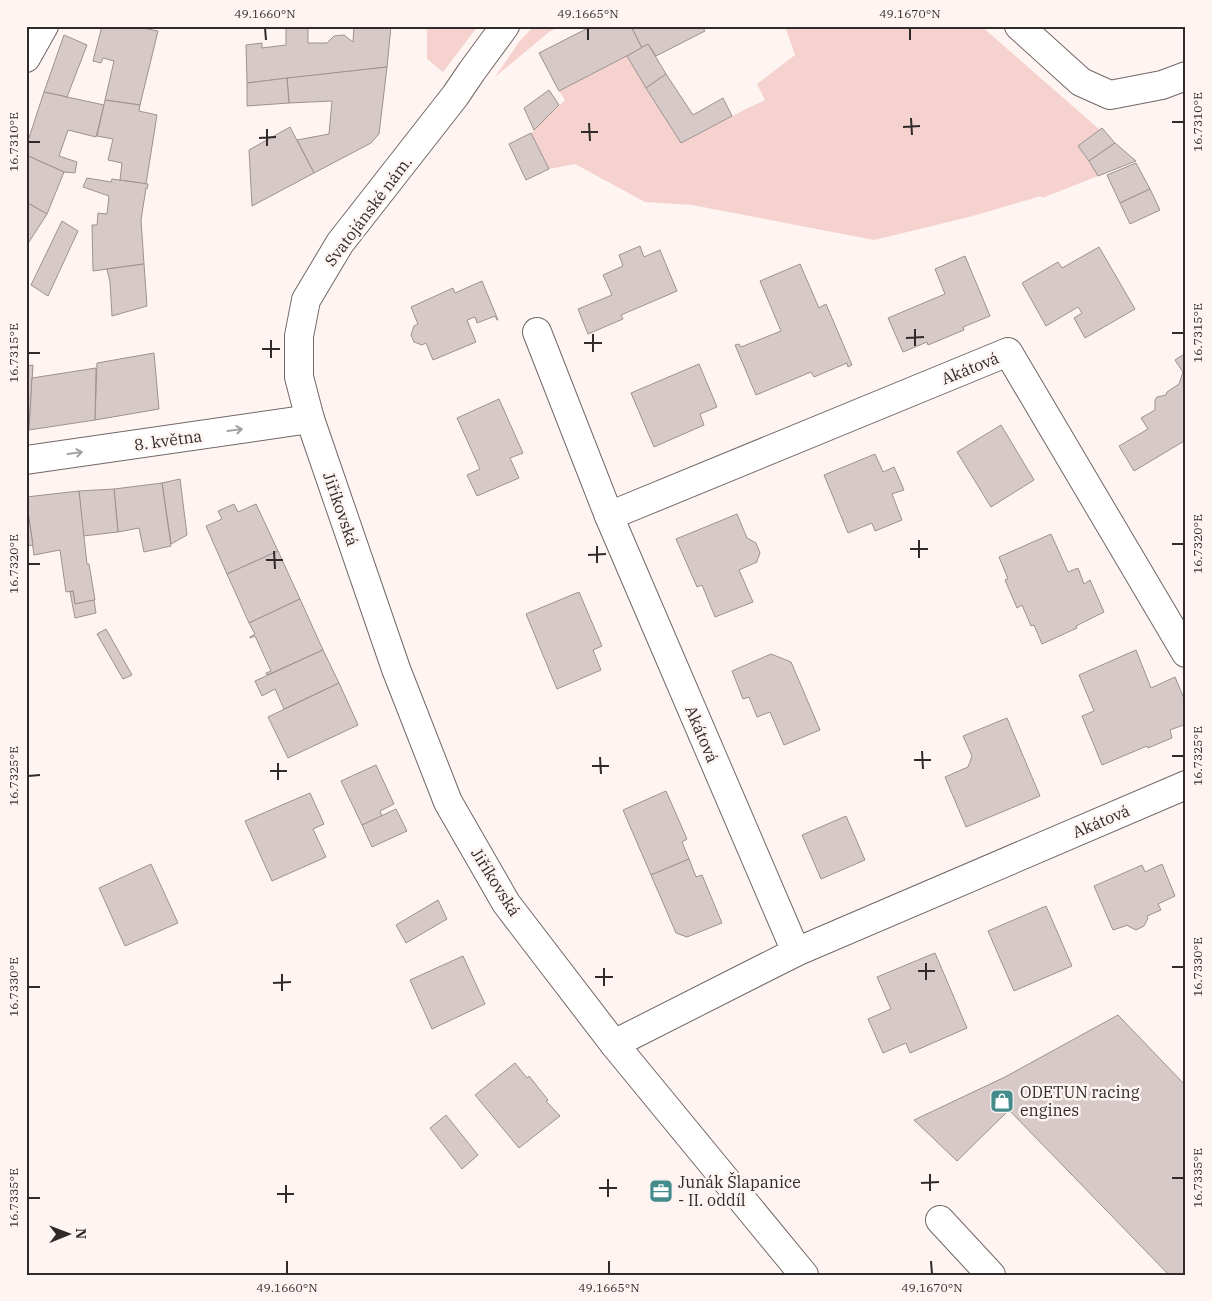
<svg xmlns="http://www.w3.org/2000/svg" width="1212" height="1301" viewBox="0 0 1212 1301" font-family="'IBM Plex Serif',serif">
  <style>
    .green { fill: #f5d2cd }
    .building { fill: #d6c9c7; stroke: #9e9291 }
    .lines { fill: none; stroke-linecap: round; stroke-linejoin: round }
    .minor-casing { stroke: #726766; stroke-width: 30 }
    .minor { stroke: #fff; stroke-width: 28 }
    .oneway { stroke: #a2a09f }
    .ticks { fill: none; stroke: #302b2a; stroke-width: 2 }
    .labels { text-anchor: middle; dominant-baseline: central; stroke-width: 5; stroke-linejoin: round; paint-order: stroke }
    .street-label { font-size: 16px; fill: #302b2a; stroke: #fef4f2 }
    .poi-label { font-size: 16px; fill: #302b2a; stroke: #fef4f2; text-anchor: start }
    .neatline { fill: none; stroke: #302b2a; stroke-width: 2 }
    .ticks-label { font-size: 12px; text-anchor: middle; fill: #302b2a }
  </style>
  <rect width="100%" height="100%" fill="#fef4f2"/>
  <g class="green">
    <path d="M427,26H478L443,72L427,59Z"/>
    <path d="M534,26H560L549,32L495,77L519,42Z"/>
    <path d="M785,26H981L1100,130L1078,146L1098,174V176L1042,198L1041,196L969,217L874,240L692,205L645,202L575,164L549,169L531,133L565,100L559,91L627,56L681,143L746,109L765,100L757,84L795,55Z"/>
  </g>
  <g class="building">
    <path d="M102,26H132L158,31L140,105L105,100L114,61L103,58L101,63L93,61Z"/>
    <path d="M286,26H308V43H327L334,36L344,35L353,42L354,26H391L387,67L247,83L246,45L262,43V48L286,45Z"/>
    <path d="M592,26H631L642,48L559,91L539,53Z"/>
    <path d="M631,26H702L705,31L656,56L648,44L642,48Z"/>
    <path d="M64,35L87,45L67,97L44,92Z"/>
    <path d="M648,44L666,74L646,88L627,56Z"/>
    <path d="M387,67L379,134L371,143L314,173L297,140L329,134L332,101L289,103L287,78Z"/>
    <path d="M666,74L693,115L723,98L732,116L681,143L646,88Z"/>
    <path d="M287,78L289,103L247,106V83Z"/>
    <path d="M549,90L559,105L534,130L524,108Z"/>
    <path d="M44,92L104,105L96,137L68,130L59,156L77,162L75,173L64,172L26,155V147Z"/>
    <path d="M105,100L140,105L139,111L157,115L146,184L120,180L122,163L108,160L113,139L97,136Z"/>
    <path d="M290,127L314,173L252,206L249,150Z"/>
    <path d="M1102,128L1115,143L1089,161L1078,146Z"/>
    <path d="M531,133L549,169L526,180L509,144Z"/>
    <path d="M1115,143L1136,161L1098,176L1089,161Z"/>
    <path d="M26,155L64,172L47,214L26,202Z"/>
    <path d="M1136,163L1150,189L1120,203L1107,175Z"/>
    <path d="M87,178L111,182L112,179L148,184L147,189L146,188L141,220L144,264L93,271L92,225H97L98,213L107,214L109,196L83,187Z"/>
    <path d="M1150,189L1160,210L1130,224L1120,203Z"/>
    <path d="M26,202L47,214L27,245L26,244Z"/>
    <path d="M62,221L78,231L48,296L31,285Z"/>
    <path d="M640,246L644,257L660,250L677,291L621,315L623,319L588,334L578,309L612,295L603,275L623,266L619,255Z"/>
    <path d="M1099,247L1135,309L1085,338L1074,318L1082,313L1078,307L1046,326L1022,283L1058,262L1062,268Z"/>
    <path d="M965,256L990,316L963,327L964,330L928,345L927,342L903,352L888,318L945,294L935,269Z"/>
    <path d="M144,264L147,306L112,316L110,282L107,269Z"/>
    <path d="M800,264L819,308L826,304L852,365L848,367L847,363L814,377L811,372L756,395L735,345L739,344L741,347L781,331L760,281Z"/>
    <path d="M482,281L498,320H497L495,316L477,323L475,317L467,320L476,342L433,360L426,343L422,345L414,342L411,335L414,326L418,324L411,307L453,288L455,293Z"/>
    <path d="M154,353L159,409L95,420L97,363Z"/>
    <path d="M1186,353V440L1134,471L1119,446L1148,429L1141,418L1155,410V400L1157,397L1166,395L1167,392L1179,384L1183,372L1175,360Z"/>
    <path d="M699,364L717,407L700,414L704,425L654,447L631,393Z"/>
    <path d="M33,365L29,430H26V366Z"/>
    <path d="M96,368L95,420L29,430L32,378Z"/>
    <path d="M499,399L523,453L510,458L519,478L477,496L467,475L480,469L457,418Z"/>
    <path d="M1001,425L1034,480L991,507L957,452Z"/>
    <path d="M875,454L883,472L894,467L904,490L892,494L902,520L875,531L872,523L848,533L824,475Z"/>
    <path d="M180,479L187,535L171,544L162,483Z"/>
    <path d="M162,483L171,546L144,552L139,528L118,532L114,489Z"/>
    <path d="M114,489L118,532L83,536L79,491Z"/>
    <path d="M79,491L87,564H89L95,600L75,604L73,591L66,592L60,550L34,555L26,497Z"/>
    <path d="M26,499L33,545L26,546Z"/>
    <path d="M234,504L238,512L256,504L278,551L227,574L206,526L222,519L218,511Z"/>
    <path d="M737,514L747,538L756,543L760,553L757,561V562L739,570L753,602L715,617L702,585L697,587L676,539Z"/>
    <path d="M1051,534L1068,572L1078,568L1084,584L1090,580L1104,612L1076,626L1077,628L1042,644L1034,625L1031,626L1022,605L1017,608L1005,580L1008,579L999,557Z"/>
    <path d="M278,551L300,599L249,623L227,574Z"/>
    <path d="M73,591L75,604L94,600L96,613L75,618L70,592Z"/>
    <path d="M579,592L602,646L593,650L601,670L557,689L526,614Z"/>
    <path d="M300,599L323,650L267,675L266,673L271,671L255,636L250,638V637L255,634L249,623Z"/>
    <path d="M106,629L132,675L123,679L97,634Z"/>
    <path d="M323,650L339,683L284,709L275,689L262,696L255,681Z"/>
    <path d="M1136,650L1151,688L1175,677L1186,703V724L1170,730L1172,738L1148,748L1147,746L1102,765L1082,716L1094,711L1079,675Z"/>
    <path d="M771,654L791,662L820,730L784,745L770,712L757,717L749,697L743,699L732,671Z"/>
    <path d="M339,683L358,725L288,758L268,717Z"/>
    <path d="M1007,718L1040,796L966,827L945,777L968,767L972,756L963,736Z"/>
    <path d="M376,765L394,804L380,811L382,816L362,825L341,781Z"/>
    <path d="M666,791L687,839L682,842L689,859L651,875L623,810Z"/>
    <path d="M310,793L324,824L313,829L326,857L272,881L245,821Z"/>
    <path d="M396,809L407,831L372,847L362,825Z"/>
    <path d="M846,816L865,860L821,879L802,835Z"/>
    <path d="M689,859L696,877L702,875L722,923L687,937L676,933L651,875Z"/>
    <path d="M151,864L178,923L125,946L99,888Z"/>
    <path d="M1162,864L1175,896L1158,904L1161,910L1147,916L1148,918L1144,926L1136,930L1128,926V925L1113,930L1094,886L1142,865L1145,872Z"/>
    <path d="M438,900L447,919L406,943L396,925Z"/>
    <path d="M1046,906L1072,966L1014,991L988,931Z"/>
    <path d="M935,953L967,1028L910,1053L906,1043L883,1053L868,1019L891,1009L877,977Z"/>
    <path d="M463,956L485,1004L432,1029L410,980Z"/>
    <path d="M1118,1015L1186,1086V1275H1169L1009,1110L957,1161L914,1120L1005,1077Z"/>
    <path d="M515,1063L527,1078L529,1076L548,1100L546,1101L560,1116L519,1148L475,1095Z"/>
    <path d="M446,1115L478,1155L462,1169L430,1128Z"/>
  </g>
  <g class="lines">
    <g class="minor-casing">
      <g id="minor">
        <path d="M505,26L472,71L455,96L340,243L306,300L299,336V377L310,419L396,669L448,802L506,903L614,1044L804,1275"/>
        <path d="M1019,26L1081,82L1110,95L1162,85L1186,76"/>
        <path d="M26,58L44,26"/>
        <path d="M537,332L609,516L796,952"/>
        <path d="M26,460L310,419"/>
        <path d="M609,516L1008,352L1186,653"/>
        <path d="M614,1044L796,952L1186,785"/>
        <path d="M940,1220L991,1275"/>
      </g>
    </g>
    <use href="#minor" class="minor"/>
  </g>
  <defs><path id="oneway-shaft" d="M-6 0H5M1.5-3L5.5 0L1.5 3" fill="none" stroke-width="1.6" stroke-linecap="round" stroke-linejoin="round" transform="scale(1.25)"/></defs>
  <g class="oneway">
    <use href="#oneway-shaft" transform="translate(235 430) rotate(-8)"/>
    <use href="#oneway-shaft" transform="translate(75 453) rotate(-8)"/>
  </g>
  <path class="ticks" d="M265,28L266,40M588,28V40M910,28V40M911,118L912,135M1172,122H1184M589,123L590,141M903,127L920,126M267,129V146M581,132H598M259,138L276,137M28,142H40M915,329V346M1172,333H1184M593,334V352M906,338L924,337M271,340V358M584,343H602M262,349H280M28,353H40M919,540V558M1172,544H1184M597,546V563M910,549H928M274,551L275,569M588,555L606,554M266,560H283M28,564H40M922,751L923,769M1172,756H1184M600,757L601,774M914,760H931M278,763V780M592,766H609M270,771H287M28,776L40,775M926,963V980M1172,967H1184M604,968V986M918,971H935M282,974V991M595,977H613M273,983L291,982M28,987H40M930,1174V1191M1172,1178H1184M608,1179V1197M921,1183L939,1182M286,1185V1203M599,1188H617M277,1194H294M28,1198H40M287,1261V1274M609,1261V1274M931,1261L932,1274"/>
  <defs>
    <g id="shop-square" transform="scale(1.25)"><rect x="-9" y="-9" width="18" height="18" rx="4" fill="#448c8b" stroke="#fef4f2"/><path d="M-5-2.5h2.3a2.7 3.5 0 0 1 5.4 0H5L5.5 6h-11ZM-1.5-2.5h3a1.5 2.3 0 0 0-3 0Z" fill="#fff"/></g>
    <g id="office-square" transform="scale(1.25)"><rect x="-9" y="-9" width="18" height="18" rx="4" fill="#448c8b" stroke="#fef4f2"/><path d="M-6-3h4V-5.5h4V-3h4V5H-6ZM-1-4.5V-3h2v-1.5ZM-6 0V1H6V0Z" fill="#fff"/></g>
  </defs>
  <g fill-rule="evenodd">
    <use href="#shop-square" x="1002" y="1101"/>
    <use href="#office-square" x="661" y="1191"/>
  </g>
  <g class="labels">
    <g class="street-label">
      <text transform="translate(368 211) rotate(-53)">Svatojánské nám.</text>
      <text transform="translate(970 368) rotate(-22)">Akátová</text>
      <text transform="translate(168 440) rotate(-8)">8. května</text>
      <text transform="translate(341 509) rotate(71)">Jiříkovská</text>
      <text transform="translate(702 734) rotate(67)">Akátová</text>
      <text transform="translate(1101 821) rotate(-23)">Akátová</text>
      <text transform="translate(496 882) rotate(58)">Jiříkovská</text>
    </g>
    <g class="poi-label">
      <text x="1020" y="1092">ODETUN racing<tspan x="1020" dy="18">engines</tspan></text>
      <text x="678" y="1182">Junák Šlapanice<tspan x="678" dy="18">- II. oddíl</tspan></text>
    </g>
  </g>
  <rect width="1212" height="1301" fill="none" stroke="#fef4f2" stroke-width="55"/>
  <g transform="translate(68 1234) rotate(89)" stroke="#fef4f2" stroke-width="4" paint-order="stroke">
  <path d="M0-4L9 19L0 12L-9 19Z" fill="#302b2a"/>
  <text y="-8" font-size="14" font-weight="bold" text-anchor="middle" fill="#302b2a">N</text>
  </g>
  <rect x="28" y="28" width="1156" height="1246" class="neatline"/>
  <g class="ticks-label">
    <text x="265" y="18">49.1660°N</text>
    <text x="588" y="18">49.1665°N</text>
    <text x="910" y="18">49.1670°N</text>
    <text transform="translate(1198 122) rotate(-90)" y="4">16.7310°E</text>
    <text transform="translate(14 142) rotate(-90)" y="4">16.7310°E</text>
    <text transform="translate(1198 333) rotate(-90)" y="4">16.7315°E</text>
    <text transform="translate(14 353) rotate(-90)" y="4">16.7315°E</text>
    <text transform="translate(1198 544) rotate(-90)" y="4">16.7320°E</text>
    <text transform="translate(14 564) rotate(-90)" y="4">16.7320°E</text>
    <text transform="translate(1198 756) rotate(-90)" y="4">16.7325°E</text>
    <text transform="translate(14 776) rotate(-90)" y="4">16.7325°E</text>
    <text transform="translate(1198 967) rotate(-90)" y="4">16.7330°E</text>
    <text transform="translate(14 987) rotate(-90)" y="4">16.7330°E</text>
    <text transform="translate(1198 1178) rotate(-90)" y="4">16.7335°E</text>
    <text transform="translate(14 1198) rotate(-90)" y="4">16.7335°E</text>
    <text x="287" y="1292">49.1660°N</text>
    <text x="609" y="1292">49.1665°N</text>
    <text x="932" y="1292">49.1670°N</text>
  </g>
</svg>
